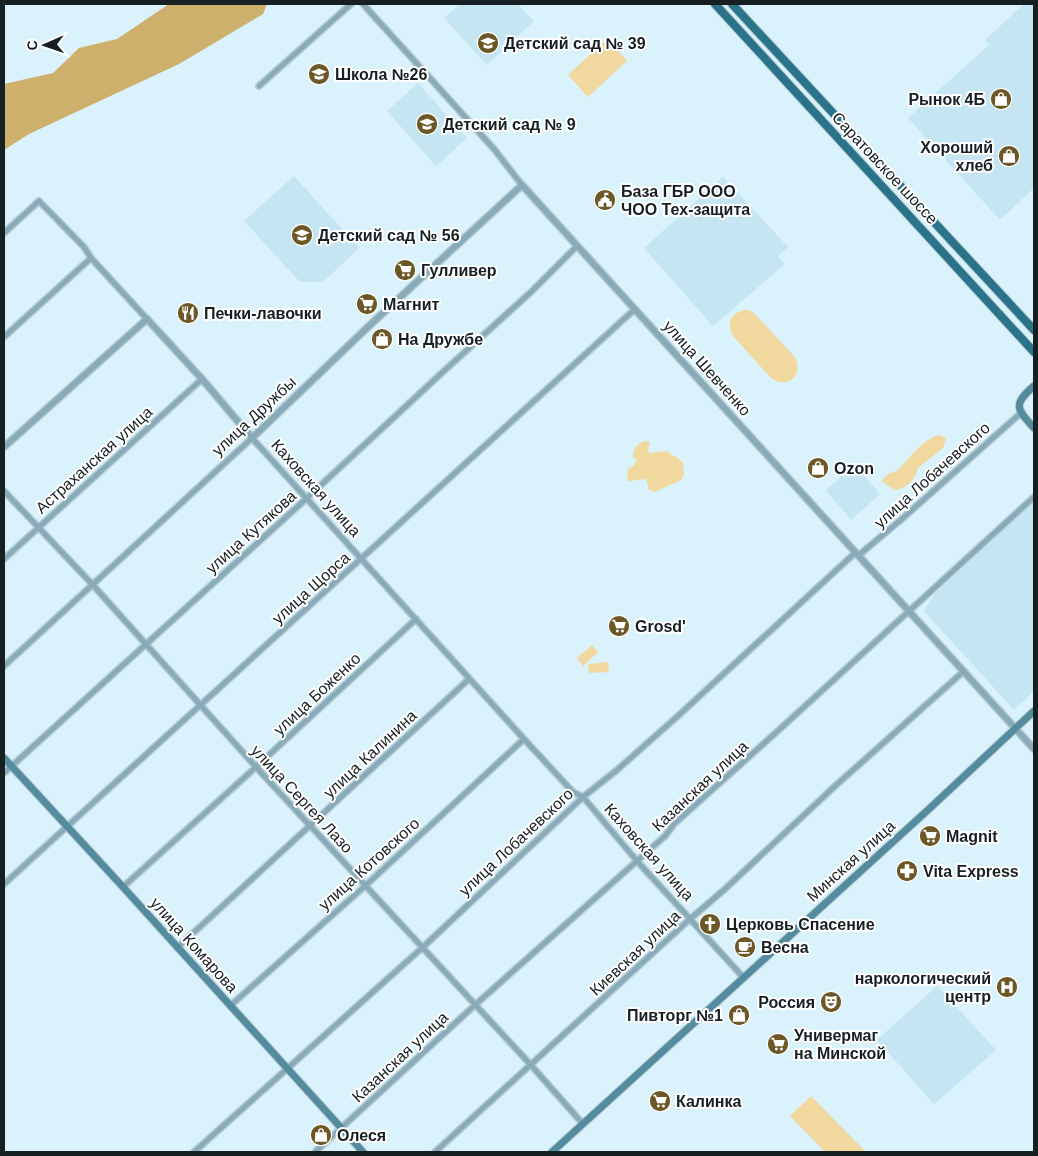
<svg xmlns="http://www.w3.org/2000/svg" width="1038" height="1156" viewBox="0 0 1038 1156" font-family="Arial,sans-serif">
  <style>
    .built { fill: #c4e5f1 }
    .green { fill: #f1d89e }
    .water { fill: #cdb06b }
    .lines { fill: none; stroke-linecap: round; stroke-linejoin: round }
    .minor-casing { stroke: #b6ccd4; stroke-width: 8 }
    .tertiary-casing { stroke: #b6ccd4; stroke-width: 9 }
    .secondary-casing { stroke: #b6ccd4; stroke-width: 9 }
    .primary-casing { stroke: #b6ccd4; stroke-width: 10 }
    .minor { stroke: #89abb9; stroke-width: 5 }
    .tertiary { stroke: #89abb9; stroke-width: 6 }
    .secondary { stroke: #558b9e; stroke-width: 7 }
    .primary { stroke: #2a738b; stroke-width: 8 }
    .labels { text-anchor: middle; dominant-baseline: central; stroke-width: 4; stroke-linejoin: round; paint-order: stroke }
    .poi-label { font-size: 16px; font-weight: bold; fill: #161f22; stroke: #fff; text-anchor: start }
    .street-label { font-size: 16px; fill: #161f22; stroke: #fff }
  </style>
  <rect width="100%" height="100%" fill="#d9f2fb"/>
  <g class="built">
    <path d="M460,4H517L534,21L487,65L444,18Z"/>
    <path d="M1024,4H1034V188L1000,220L908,118L989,45L985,40Z"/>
    <path d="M418,83L467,138L436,166L387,111Z"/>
    <path d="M294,176L359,248L323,282H300L244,221Z"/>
    <path d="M723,177L788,247L778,256L785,264L713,326L644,248Z"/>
    <path d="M855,465L880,494L851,520L826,490Z"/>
    <path d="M1034,502V691L1014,710L924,611L935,594Z"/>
    <path d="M937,986L996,1050L934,1104L877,1040Z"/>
  </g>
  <g class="green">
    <path d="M607,39L627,61L588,97L568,75Z"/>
    <path d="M745,310L751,311L756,315L794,356C805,375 788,390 771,378L733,336C726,324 731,312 745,310Z"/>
    <path d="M939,435L946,438L943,448L918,468C916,479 906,489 895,490L881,481C883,479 885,477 887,475C891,472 897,472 900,468C910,457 925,438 939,435Z"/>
    <path d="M645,441L650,442L648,451L649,453L667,451L673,456L677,457L683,463L684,475L681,480L655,492L649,490L646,479L629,481L627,479L628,469L634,465L637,460L633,457C634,447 636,445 645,441Z"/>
    <path d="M592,645L598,652L583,666L577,658Z"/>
    <path d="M608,662L609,672L589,673L588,664Z"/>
    <path d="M811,1096L866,1152H825L790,1116Z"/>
  </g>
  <path class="water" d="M169,4H267L263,14L179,64L29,134L4,150V84L53,73L79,48L117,39Z"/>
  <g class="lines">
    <g class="minor-casing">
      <g id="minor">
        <path d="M363,4L494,149L522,185"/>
        <path d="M259,86L351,4"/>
        <path d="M4,233L39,201L84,247L91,258L147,319"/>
        <path d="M4,337L91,258"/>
        <path d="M4,491L92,584L256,767L530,1064L583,1124"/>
        <path d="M859,555L903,518L1021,413"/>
        <path d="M4,559L202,379"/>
        <path d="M4,666L252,438L524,739L573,792L583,797L637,861L743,977"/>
        <path d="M4,773L307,498L445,370L532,291L577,246"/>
        <path d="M4,884L635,309"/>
        <path d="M123,887L256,767L416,619"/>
        <path d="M177,948L469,679"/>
        <path d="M230,1006L365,886L524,739"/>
        <path d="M194,1152L422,948L583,797L617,770L679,715L856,552"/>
        <path d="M315,1152L475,1005L665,836L674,824L781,728L1034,497"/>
        <path d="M435,1152L690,919L725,889L834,787L964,671"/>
      </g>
    </g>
    <g class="tertiary-casing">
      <path id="tertiary" d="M4,447L147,319L202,379L252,438L370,325L522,185L1034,749"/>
    </g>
    <g class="secondary-casing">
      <g id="secondary">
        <path d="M1034,386C1012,405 1017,409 1034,428"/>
        <path d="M4,758L123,887L363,1152"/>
        <path d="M552,1152L929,809L1034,711"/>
      </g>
    </g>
    <g class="primary-casing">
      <g id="primary">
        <path d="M715,4L1034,352"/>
        <path d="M732,4L1034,330"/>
      </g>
    </g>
    <use href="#minor" class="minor"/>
    <use href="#tertiary" class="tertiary"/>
    <use href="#secondary" class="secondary"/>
    <use href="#primary" class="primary"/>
  </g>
  <defs>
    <g id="school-disc" transform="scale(1.125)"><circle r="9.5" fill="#6c5827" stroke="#fff"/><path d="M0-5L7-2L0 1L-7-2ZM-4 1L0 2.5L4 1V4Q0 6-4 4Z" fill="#fff"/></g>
    <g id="shop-disc" transform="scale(1.125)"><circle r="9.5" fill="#6c5827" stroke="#fff"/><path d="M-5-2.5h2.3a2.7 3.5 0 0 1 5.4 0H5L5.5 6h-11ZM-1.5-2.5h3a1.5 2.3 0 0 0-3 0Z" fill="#fff"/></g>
    <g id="civic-disc" transform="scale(1.125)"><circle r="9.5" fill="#6c5827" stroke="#fff"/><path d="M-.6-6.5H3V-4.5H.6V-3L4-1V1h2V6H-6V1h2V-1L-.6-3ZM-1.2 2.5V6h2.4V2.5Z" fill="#fff"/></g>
    <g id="supermarket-disc" transform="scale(1.125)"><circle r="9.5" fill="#6c5827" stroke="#fff"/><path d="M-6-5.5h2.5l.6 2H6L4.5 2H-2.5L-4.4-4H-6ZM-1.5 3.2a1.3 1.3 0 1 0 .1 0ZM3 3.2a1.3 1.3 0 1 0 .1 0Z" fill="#fff"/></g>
    <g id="restaurant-disc" transform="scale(1.125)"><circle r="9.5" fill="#6c5827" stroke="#fff"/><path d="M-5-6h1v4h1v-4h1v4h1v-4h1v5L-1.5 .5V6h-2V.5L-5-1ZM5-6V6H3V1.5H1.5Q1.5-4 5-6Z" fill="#fff"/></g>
    <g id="pharmacy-disc" transform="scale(1.125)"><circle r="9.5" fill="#6c5827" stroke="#fff"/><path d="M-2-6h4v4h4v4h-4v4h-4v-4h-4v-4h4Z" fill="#fff"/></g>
    <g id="church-disc" transform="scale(1.125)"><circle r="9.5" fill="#6c5827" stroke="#fff"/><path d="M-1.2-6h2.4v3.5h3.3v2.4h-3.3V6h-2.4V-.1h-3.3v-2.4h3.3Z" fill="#fff"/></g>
    <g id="cafe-disc" transform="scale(1.125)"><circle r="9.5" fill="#6c5827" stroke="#fff"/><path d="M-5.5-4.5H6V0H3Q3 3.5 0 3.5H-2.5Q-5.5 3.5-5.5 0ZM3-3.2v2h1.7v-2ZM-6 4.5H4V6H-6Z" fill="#fff"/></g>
    <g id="hospital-disc" transform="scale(1.125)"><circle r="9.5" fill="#6c5827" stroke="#fff"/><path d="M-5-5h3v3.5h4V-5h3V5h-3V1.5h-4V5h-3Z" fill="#fff"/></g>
    <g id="theatre-disc" transform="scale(1.125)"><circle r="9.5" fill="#6c5827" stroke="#fff"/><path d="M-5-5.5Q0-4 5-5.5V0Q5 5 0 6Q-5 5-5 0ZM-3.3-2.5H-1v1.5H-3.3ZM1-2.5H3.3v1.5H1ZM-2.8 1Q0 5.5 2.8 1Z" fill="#fff"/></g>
  </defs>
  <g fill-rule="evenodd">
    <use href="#school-disc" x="488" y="43"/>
    <use href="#school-disc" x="319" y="74"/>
    <use href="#shop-disc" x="1001" y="99"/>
    <use href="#school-disc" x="427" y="124"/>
    <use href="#shop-disc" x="1009" y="156"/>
    <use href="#civic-disc" x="605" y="200"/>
    <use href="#school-disc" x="302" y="235"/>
    <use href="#supermarket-disc" x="405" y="270"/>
    <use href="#supermarket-disc" x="367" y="304"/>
    <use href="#restaurant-disc" x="188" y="313"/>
    <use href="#shop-disc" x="382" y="339"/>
    <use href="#shop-disc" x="818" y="468"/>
    <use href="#supermarket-disc" x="619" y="626"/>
    <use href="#supermarket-disc" x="930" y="836"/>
    <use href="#pharmacy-disc" x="907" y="871"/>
    <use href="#church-disc" x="710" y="924"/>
    <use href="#cafe-disc" x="745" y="947"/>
    <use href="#hospital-disc" x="1007" y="987"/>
    <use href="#theatre-disc" x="831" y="1002"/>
    <use href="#shop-disc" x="739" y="1015"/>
    <use href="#supermarket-disc" x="778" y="1044"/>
    <use href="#supermarket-disc" x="660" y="1101"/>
    <use href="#shop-disc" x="321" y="1135"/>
  </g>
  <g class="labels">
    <g class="poi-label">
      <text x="504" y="43">Детский сад № 39</text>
      <text x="335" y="74">Школа №26</text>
      <text x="985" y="99" text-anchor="end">Рынок 4Б</text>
      <text x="443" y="124">Детский сад № 9</text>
      <text x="993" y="147" text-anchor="end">Хороший<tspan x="993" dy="18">хлеб</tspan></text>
      <text x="621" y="191">База ГБР ООО<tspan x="621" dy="18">ЧОО Тех-защита</tspan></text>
      <text x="318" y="235">Детский сад № 56</text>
      <text x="421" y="270">Гулливер</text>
      <text x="383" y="304">Магнит</text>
      <text x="204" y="313">Печки-лавочки</text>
      <text x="398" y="339">На Дружбе</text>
      <text x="834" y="468">Ozon</text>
      <text x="635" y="626">Grosd'</text>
      <text x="946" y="836">Magnit</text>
      <text x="923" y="871">Vita Express</text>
      <text x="726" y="924">Церковь Спасение</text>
      <text x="761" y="947">Весна</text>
      <text x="991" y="978" text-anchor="end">наркологический<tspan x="991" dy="18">центр</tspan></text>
      <text x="815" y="1002" text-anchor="end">Россия</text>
      <text x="723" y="1015" text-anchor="end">Пивторг №1</text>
      <text x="794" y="1035">Универмаг<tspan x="794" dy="18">на Минской</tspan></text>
      <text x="676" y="1101">Калинка</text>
      <text x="337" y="1135">Олеся</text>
    </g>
    <g class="street-label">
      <text transform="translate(885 168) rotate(47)">Саратовское шоссе</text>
      <text transform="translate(707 368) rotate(48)">улица Шевченко</text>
      <text transform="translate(254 416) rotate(-43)">улица Дружбы</text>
      <text transform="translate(94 460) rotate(-42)">Астраханская улица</text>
      <text transform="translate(932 475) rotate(-42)">улица Лобачевского</text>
      <text transform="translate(316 488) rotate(48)">Каховская улица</text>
      <text transform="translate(251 532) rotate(-42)">улица Кутякова</text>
      <text transform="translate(311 588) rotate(-42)">улица Щорса</text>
      <text transform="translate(317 694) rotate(-43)">улица Боженко</text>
      <text transform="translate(370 754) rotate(-43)">улица Калинина</text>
      <text transform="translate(700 786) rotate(-43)">Казанская улица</text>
      <text transform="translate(302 799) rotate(47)">улица Сергея Лазо</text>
      <text transform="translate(516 842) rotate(-43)">улица Лобачевского</text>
      <text transform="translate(649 852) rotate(48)">Каховская улица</text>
      <text transform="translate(851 861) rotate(-42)">Минская улица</text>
      <text transform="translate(369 864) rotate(-42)">улица Котовского</text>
      <text transform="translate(194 945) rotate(48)">улица Комарова</text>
      <text transform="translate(635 953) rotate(-43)">Киевская улица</text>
      <text transform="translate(400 1057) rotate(-43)">Казанская улица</text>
    </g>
  </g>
  <rect width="1038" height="1156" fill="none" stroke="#161f22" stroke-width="10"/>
  <g transform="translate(45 45) rotate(268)" stroke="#ffffff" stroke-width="4" paint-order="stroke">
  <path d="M0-4L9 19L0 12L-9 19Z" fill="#161f22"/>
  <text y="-8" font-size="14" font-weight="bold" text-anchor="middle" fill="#161f22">С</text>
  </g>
</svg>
